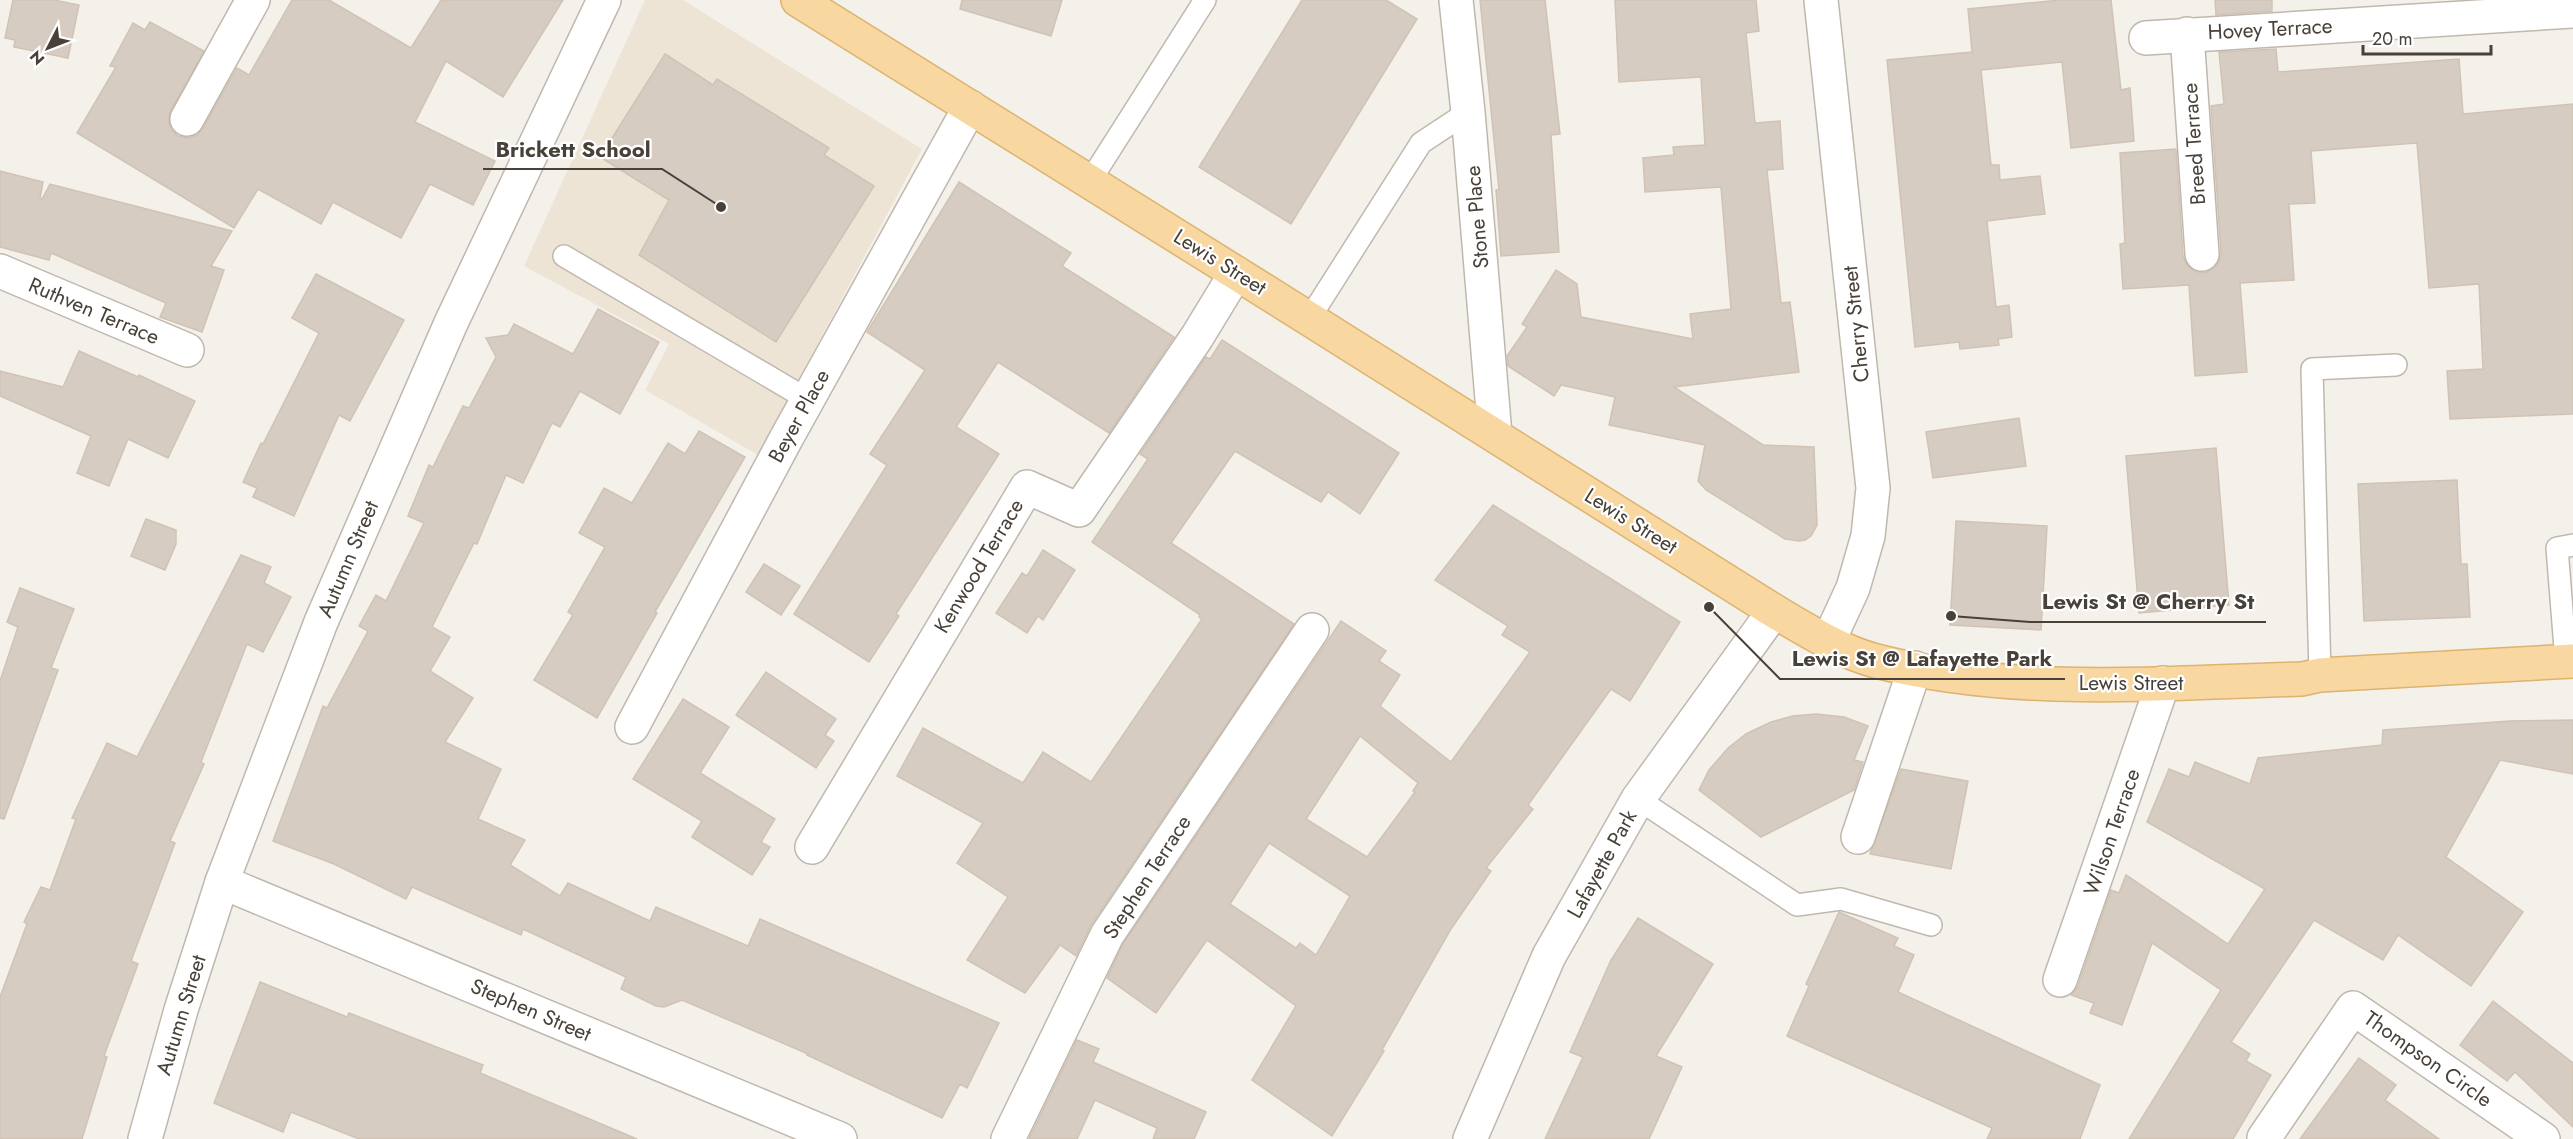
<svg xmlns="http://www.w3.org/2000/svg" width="2573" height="1139" viewBox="0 0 2573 1139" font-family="Jost,sans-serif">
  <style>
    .education { fill: #ede4d6 }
    .building { fill: #d6ccc1; stroke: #d0c3b4; stroke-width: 1.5; fill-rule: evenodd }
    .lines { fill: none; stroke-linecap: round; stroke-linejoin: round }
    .lane-casing { stroke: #c0b8ae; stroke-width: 24 }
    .street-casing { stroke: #c0b8ae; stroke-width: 36 }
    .primary-casing { stroke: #ddb370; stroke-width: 36 }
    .lane { stroke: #fff; stroke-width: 21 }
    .street { stroke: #fff; stroke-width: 33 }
    .primary { stroke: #f8d7a0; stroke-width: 33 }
    .labels { text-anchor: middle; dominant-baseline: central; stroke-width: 4.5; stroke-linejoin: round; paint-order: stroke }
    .street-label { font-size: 21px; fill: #484139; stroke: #fff }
    .leader { fill: none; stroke: #484139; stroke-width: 2 }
    .callout-dot { fill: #484139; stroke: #fff; stroke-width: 2 }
    .callout-label { font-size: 22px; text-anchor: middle; font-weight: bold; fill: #484139; stroke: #fff; stroke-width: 4.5; stroke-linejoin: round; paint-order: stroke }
  </style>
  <rect width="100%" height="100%" fill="#f4f1eb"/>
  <path class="education" d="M645,0H683L922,149L758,455L645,390L669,344L524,266Z"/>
  <g class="building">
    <path d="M13,0H54L79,5L68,58L14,47L15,40L5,38Z"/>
    <path d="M292,0H329L411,48L441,0H563L503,97L446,61L415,122L495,161L473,205L430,184L401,238L333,202L321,224L258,189L234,228L77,133L116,67L110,66L133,23L145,30L150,22L204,51L171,110L168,119L171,129L178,136L188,138L197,135L203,128L237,68L249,75Z"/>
    <path d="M962,0H1062L1051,36L960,9Z"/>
    <path d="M1302,0H1386L1417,19L1291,224L1199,167Z"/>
    <path d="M1480,0H1545L1560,134L1551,135L1559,252L1501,256L1496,190H1499Z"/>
    <path d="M1615,0H1756L1759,31L1746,33L1755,123L1780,121L1783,169L1767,170L1781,303L1790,302L1799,372L1674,387L1763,445L1814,447L1817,525L1811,536L1805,540L1799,541L1785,539L1706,490L1698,481L1705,445L1609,425L1615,397L1561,385L1554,396L1508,366L1507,356L1527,327L1522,324L1556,270L1577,284L1581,317L1693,339L1690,314L1731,309L1721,187L1645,192L1643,158L1674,155L1673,147L1705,145L1701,77L1619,82Z"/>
    <path d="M2060,0H2111L2121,90L2130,88L2134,141L2071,148L2062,62L1981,70L1991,165H1999L2000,180L2040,176L2045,214L1987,221L1996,307L2009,305L2012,337L1998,339L1999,345L1960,349L1959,342L1915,347L1887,60L1972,52L1968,9Z"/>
    <path d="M2215,0H2272V11L2216,15Z"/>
    <path d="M2276,49L2278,72L2459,59L2463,114L2573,104V414L2450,419L2447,371L2483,369L2479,284L2429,288L2417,143L2311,151L2315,203L2289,204L2294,280L2240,283L2247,372L2195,376L2189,285L2123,289L2120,244L2125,243L2120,153L2176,149L2183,256L2187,265L2194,271L2204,273L2213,269L2219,262L2221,253L2211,106L2224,104L2219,52Z"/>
    <path d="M665,54L713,85L717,79L829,148L824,155L874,186L776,342L639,255L669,200L600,157Z"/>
    <path d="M0,171L43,182L40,198L42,199L50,184L232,231L211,266L224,270L202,332L160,317L166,303L51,253L49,260L0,247Z"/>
    <path d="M959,182L1071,253L1062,266L1174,337L1109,433L998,362L956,427L999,454L896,614L899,616L869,662L794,614L887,465L870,454L925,370L867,332Z"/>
    <path d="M316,274L404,320L350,421L339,415L294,516L253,497L257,488L243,482L261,443L263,444L319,333L292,318Z"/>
    <path d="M598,309L659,342L620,414L580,391L560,427L552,423L523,483L506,475L477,544L474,543L432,627L450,637L430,671L473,698L445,742L501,769L478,819L525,840L510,865L560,896L568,883L650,921L656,907L748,946L760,919L999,1023L967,1088L960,1084L942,1118L807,1055L808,1054L682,1000L664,1007L656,1006L621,989L626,977L523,929L521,935L412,887L406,899L334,864L273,841L323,706L327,708L368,631L359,626L376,595L386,601L424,523L408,516L429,465L433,467L463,406L469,408L496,357L486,338L508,335L514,324L573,354Z"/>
    <path d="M1222,340L1399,453L1360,514L1328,492L1321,502L1235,451L1171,543L1294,624L1091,925L1076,956L1060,945L1025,993L967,960L1008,897L957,863L983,823L897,776L923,728L1023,783L1043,752L1091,782L1202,619L1199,617L1200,615L1092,542L1148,459L1140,454L1206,357L1210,359Z"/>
    <path d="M79,351L138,377L139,375L195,401L168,458L128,439L109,486L77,473L91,436L0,396V371L63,387Z"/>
    <path d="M2019,418L2026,466L1933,478L1926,432Z"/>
    <path d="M699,431L745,457L655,612L657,613L597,718L534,680L573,615L568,612L605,547L579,533L604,488L632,503L668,443L685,454Z"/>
    <path d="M2216,448L2229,605L2139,613L2126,456Z"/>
    <path d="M2457,480L2461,564H2467L2470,617L2364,621L2358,484Z"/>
    <path d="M1493,505L1680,622L1630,701L1611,689L1528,805L1533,809L1486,868L1491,871L1451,929L1382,1050L1384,1051L1332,1136L1252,1080L1296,1006L1207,940L1156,1013L1107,978L1123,944L1341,621L1386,651L1379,661L1400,675L1380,706L1451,762L1530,652L1502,635L1508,626L1435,580ZM1360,736L1418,783L1413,791L1415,792L1367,857L1306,819ZM1269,843L1350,896L1316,955L1300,943L1296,948L1230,904Z"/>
    <path d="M146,519L176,530V544L165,570L131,556Z"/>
    <path d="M1956,521L2047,526L2041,630L1950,625Z"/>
    <path d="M1043,550L1075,570L1043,620L1038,616L1027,633L996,613L1022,573L1027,576Z"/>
    <path d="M241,555L271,567L264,583L291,597L263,652L247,644L201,762L204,764L170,841L175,843L131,961L138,964L104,1056L107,1057L82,1139H0V997L27,924L24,922L41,887L50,890L76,819L72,818L107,743L137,757Z"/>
    <path d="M764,564L800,586L781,615L746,592Z"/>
    <path d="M20,588L74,609L51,668L58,670L4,819L0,818V681L18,627L7,622Z"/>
    <path d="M766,672L836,719L825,735L834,741L816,768L736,715Z"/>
    <path d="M683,699L729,727L700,773L775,819L761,842L770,847L752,875L692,837L702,821L633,779Z"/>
    <path d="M1816,714L1844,717L1868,726L1854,760L1863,762L1854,790L1761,837L1699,790L1709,770L1728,748L1746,734L1771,722L1793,716Z"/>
    <path d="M2573,720V774L2500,760L2446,857L2523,912L2471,986L2398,935L2383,960L2314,920L2231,1042L2250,1054L2246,1061L2271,1075L2233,1139H2129L2221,990L2152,943L2122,1025L2090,1013L2094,1003L2071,995L2078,986L2111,890L2119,893L2126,875L2228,944L2265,889L2147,822L2169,769L2189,777L2195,762L2250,784L2258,758L2382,745L2383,730L2510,721Z"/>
    <path d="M1901,769L1968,781L1951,869L1870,854Z"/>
    <path d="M1839,912L1898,938L1894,946L1914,955L1898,992L2100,1085L2080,1139H1987L1992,1128L1787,1036L1809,986L1806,984Z"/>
    <path d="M1638,918L1713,964L1656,1056L1682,1067L1649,1139H1545L1583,1057L1570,1052L1611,960Z"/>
    <path d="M260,982L347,1017L349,1013L483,1065L480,1073L637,1139H359L291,1112L283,1132L214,1103Z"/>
    <path d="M2493,1001L2573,1063V1127L2515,1072L2507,1081L2460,1045Z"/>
    <path d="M1077,1040L1099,1049L1093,1062L1206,1112L1194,1139H1153L1157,1128L1095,1100L1077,1139H1029Z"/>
    <path d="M2359,1058L2396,1085L2385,1100L2439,1139H2300Z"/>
  </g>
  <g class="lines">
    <g class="lane-casing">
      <g id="lane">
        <path d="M1090,181L1205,0"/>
        <path d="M564,256L807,399"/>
        <path d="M1309,319L1421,143L1468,112"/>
        <path d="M2566,661L2557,548L2573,545"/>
        <path d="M2320,675L2312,369L2396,365"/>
        <path d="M1638,799L1797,905L1841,899L1931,925"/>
      </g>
    </g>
    <g class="street-casing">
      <g id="street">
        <path d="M1456,0L1468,112L1495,435"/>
        <path d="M1821,0L1873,488L1868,536L1853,588L1828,642"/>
        <path d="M2187,34L2202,254"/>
        <path d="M2146,38L2573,11"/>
        <path d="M187,119L253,0"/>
        <path d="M0,271L187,350"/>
        <path d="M632,727L787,437L970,107"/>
        <path d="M1858,837L1915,668"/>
        <path d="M812,847L1027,487L1079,510L1197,337L1236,273"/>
        <path d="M222,882L840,1139"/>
        <path d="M2060,980L2163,683"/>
        <path d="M2264,1138L2353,1008L2543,1139"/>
        <path d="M145,1139L181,1010L222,882L321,622L451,323L604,0"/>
        <path d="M1008,1139L1107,935L1312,630"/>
        <path d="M1470,1139L1549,956L1638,799L1774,611"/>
      </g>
    </g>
    <g class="primary-casing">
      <path id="primary" d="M798,0L1236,273L1774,611C1806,630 1839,651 1876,661C2014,696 2161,683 2302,679L2320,675L2573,661"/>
    </g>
    <use href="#lane" class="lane"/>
    <use href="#street" class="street"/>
    <use href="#primary" class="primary"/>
  </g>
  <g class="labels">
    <g class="street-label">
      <text transform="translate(2270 29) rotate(-3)">Hovey Terrace</text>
      <text transform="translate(2194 144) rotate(-94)">Breed Terrace</text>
      <text transform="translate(1477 217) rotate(-95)">Stone Place</text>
      <text transform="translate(1220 262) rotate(32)">Lewis Street</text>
      <text transform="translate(94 311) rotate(23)">Ruthven Terrace</text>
      <text transform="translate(1856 324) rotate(-96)">Cherry Street</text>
      <text transform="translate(799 416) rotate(-61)">Beyer Place</text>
      <text transform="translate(1631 521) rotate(32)">Lewis Street</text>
      <text transform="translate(348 559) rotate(-67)">Autumn Street</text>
      <text transform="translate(979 566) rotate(-59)">Kenwood Terrace</text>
      <text x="2131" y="683">Lewis Street</text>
      <text transform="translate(2112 832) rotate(-71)">Wilson Terrace</text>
      <text transform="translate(1602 864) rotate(-61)">Lafayette Park</text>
      <text transform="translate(1147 877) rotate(-57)">Stephen Terrace</text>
      <text transform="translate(531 1010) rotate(23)">Stephen Street</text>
      <text transform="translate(181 1015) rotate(-73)">Autumn Street</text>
      <text transform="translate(2428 1059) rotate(35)">Thompson Circle</text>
    </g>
  </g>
  <path class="leader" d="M721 207L662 169H483M1951 616L2030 622H2266M1709 607L1780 679H2065"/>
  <g class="callout-dot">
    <circle cx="721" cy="207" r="6"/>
    <circle cx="1951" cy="616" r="6"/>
    <circle cx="1709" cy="607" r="6"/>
  </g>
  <g class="callout-label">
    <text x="573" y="157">Brickett School</text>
    <text x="2148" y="609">Lewis St @ Cherry St</text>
    <text x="1922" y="666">Lewis St @ Lafayette Park</text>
  </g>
  <g transform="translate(48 48) rotate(228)" stroke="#ffffff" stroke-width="4.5" paint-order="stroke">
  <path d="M0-4.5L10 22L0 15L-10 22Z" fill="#484139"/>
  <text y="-9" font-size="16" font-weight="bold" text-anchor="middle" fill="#484139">N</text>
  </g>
  <path d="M2363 45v9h128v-9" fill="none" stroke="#484139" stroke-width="3"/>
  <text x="2372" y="45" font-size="18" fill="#484139" stroke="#ffffff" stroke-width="4.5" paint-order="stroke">20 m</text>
</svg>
